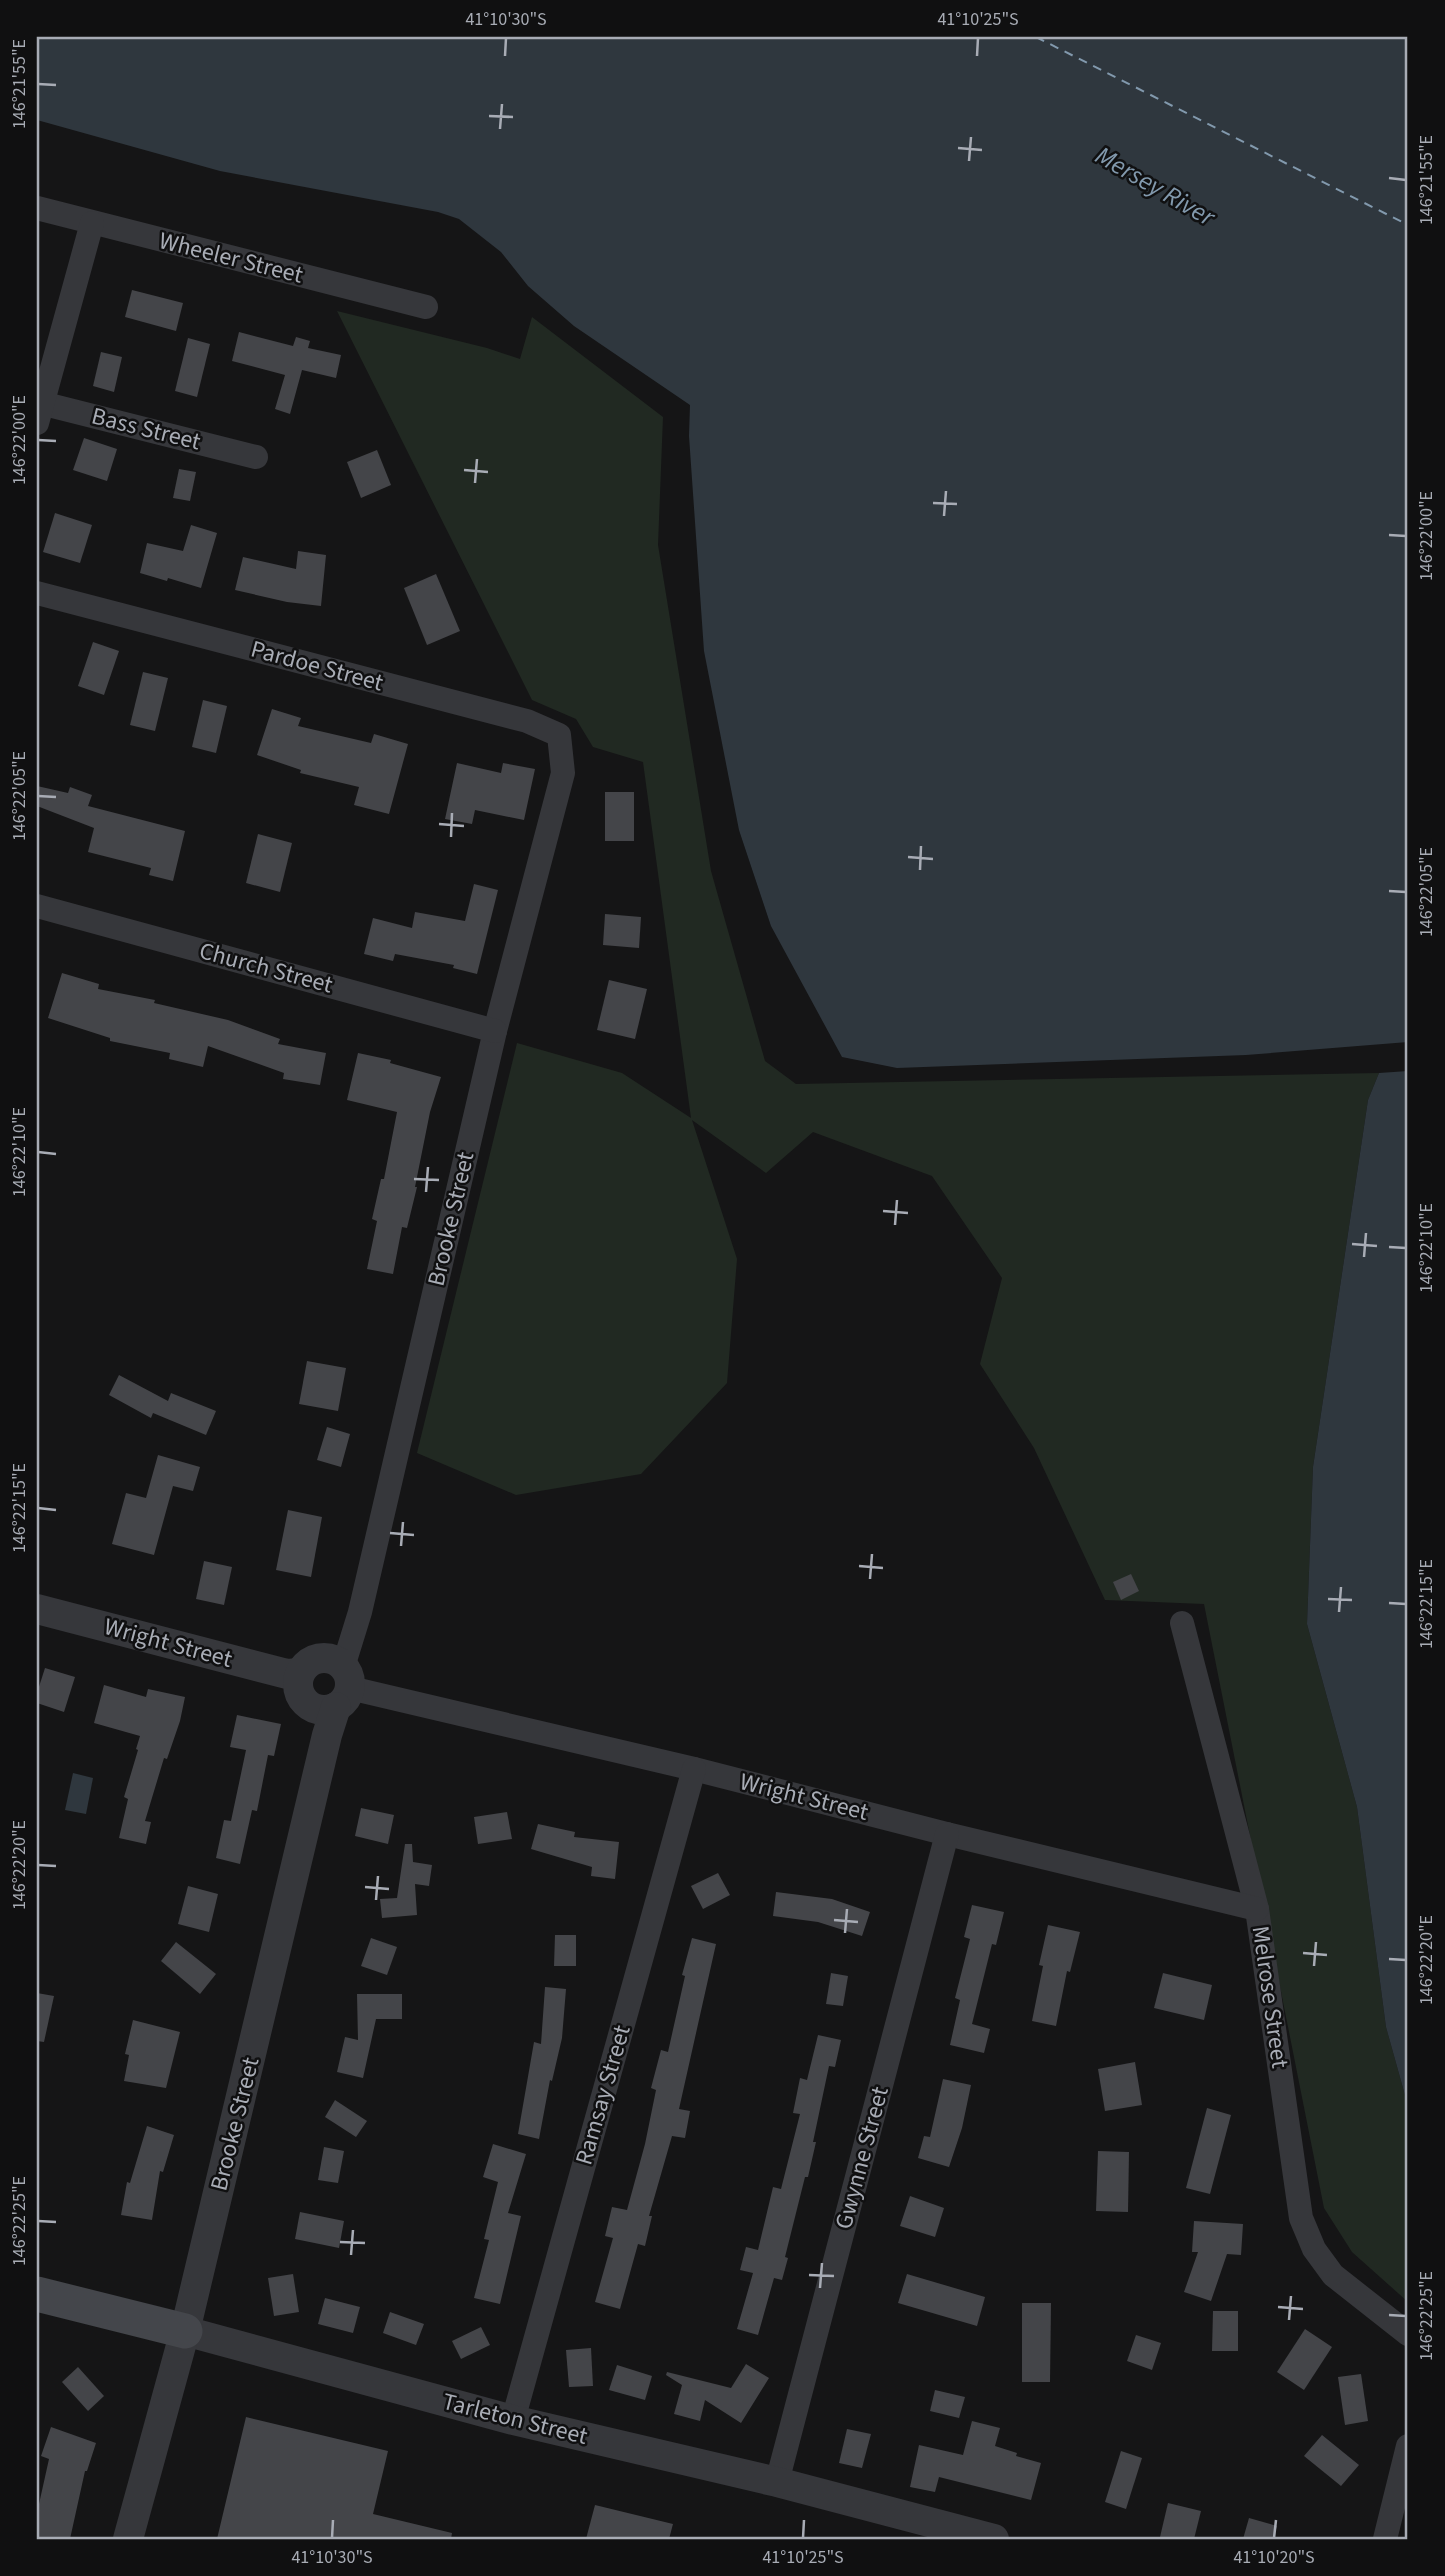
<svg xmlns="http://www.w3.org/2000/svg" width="1445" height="2576" viewBox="0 0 1445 2576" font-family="'Source Sans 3',sans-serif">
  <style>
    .green { fill: #212922 }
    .water { fill: #2f373e }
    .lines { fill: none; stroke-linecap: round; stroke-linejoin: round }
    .ferry { stroke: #8299ad; stroke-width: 2; stroke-dasharray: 9 7; stroke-linecap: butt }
    .building { fill: #444549 }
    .minor { stroke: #36373b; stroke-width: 24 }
    .tertiary { stroke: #36373b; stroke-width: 30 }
    .secondary { stroke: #44464b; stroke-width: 35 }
    .ticks { fill: none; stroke: #a8acb5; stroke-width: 2.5 }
    .labels { text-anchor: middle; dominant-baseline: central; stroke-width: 5; stroke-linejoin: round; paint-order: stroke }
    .street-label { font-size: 24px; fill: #a8acb5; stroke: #101011 }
    .water-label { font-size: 26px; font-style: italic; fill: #8299ad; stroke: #101011 }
    .neatline { fill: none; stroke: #a8acb5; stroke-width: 2.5 }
    .ticks-label { font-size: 18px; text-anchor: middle; fill: #a8acb5 }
  </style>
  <rect width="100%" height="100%" fill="#151516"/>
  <path class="green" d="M337,311L487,348L520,359L532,317L663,417L658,545L711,871L765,1061L796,1084L1379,1073L1368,1100L1313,1467L1307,1624L1357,1807L1386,2027L1408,2106V2302L1352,2252L1324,2208L1204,1604L1105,1600L1034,1448L980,1364L1002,1278L932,1176L813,1132L766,1173L692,1120L737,1259L727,1383L641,1474L516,1495L417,1453L517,1043L622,1073L691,1118L643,762L593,747L576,719L532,700Z"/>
  <g class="water">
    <path d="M37,37H1408V1042L1246,1055L897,1068L842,1057L771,926L739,830L704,651L689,436L690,405L574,326L528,286L501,252L459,219L438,212L220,171L37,120Z"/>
    <path d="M1408,1071V2106L1386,2027L1357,1807L1307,1624L1313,1467L1368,1100L1379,1073Z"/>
    <path d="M73,1773L93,1778L86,1814L65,1810Z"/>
  </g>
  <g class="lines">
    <path class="ferry" d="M1036,37L1408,225"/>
  </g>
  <g class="building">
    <path d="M132,290L183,303L176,331L125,317Z"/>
    <path d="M239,332L293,346L296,337L310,341L308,348L341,355L336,378L302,370L290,414L275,409L285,375L232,361Z"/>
    <path d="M188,338L210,344L197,397L175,391Z"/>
    <path d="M101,352L122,357L114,392L93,386Z"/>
    <path d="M84,438L117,449L107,481L73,470Z"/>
    <path d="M377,450L391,485L361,498L347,462Z"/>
    <path d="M179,469L196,472L190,501L173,498Z"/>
    <path d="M55,513L92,525L80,563L43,552Z"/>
    <path d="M191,525L217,533L201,588L168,578L167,581L140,573L147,543L183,551Z"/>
    <path d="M298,551L326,555L321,606L287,602L235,590L243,557L296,569Z"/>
    <path d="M436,574L460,631L427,645L404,588Z"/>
    <path d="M93,642L119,651L104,695L78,686Z"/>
    <path d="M143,672L168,678L155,731L130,725Z"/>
    <path d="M203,700L227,706L216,753L192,747Z"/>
    <path d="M272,709L301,718L298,726L371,743L374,734L408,744L389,814L354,805L359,787L300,773L301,770L257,755Z"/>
    <path d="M457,763L501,773L503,763L535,769L524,820L475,810L472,824L445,819Z"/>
    <path d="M37,786L68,793L70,787L92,795L88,806L185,831L173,881L149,875L151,868L88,852L94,828L37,806Z"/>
    <rect x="605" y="792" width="29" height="49"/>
    <path d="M258,834L292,843L280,892L246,883Z"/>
    <path d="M474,884L498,890L477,974L453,968L454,965L395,954L393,961L364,954L373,918L412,928L415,912L465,921Z"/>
    <path d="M605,914L641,917L639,948L603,945Z"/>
    <path d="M62,973L99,984L98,989L155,1000L154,1003L228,1020L280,1039L278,1044L326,1053L320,1085L283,1079L284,1073L208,1046L203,1067L169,1059L170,1053L110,1041V1038L48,1018Z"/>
    <path d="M609,980L647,989L635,1039L597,1030Z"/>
    <path d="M358,1053L391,1060L390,1063L441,1077L430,1112L415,1187H417L407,1228L402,1227L393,1274L367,1269L377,1221L372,1219L381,1179H384L397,1112L347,1100Z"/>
    <path d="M307,1361L346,1368L338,1411L299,1404Z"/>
    <path d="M119,1375L168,1401L171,1393L216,1411L206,1435L153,1413L151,1418L109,1395Z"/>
    <path d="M327,1427L350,1434L341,1467L317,1460Z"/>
    <path d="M158,1455L200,1467L193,1491L173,1486L154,1555L112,1544L126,1493L146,1498Z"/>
    <path d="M288,1510L322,1517L311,1577L276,1570Z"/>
    <path d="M204,1561L232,1567L224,1605L196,1599Z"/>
    <path d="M1131,1574L1139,1591L1121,1600L1113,1582Z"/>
    <path d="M45,1668L75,1677L64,1712L37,1703V1693Z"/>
    <path d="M104,1685L146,1697L148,1689L185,1697L180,1721L167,1759L164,1758L145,1821L151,1822L146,1844L119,1838L128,1799L124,1797L138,1750L136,1749L140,1736L94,1723Z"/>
    <path d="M237,1715L281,1724L274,1756L268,1755L257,1811L252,1810L240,1864L216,1858L224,1820L231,1821L246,1750L230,1747Z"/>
    <path d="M361,1808L394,1815L388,1844L355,1836Z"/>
    <path d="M507,1812L512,1839L478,1844L474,1817Z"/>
    <path d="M538,1824L575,1832L574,1837L619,1842L615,1879L591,1876L592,1867L531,1849Z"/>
    <path d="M405,1844H412L413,1862L432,1865L429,1886L415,1884L417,1915L382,1918L380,1899L397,1898Z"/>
    <path d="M718,1873L730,1895L703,1909L691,1886Z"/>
    <path d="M188,1886L218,1894L209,1932L178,1924Z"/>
    <path d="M776,1892L832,1899L870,1912L862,1936L818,1922L773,1916Z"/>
    <path d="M972,1905L1004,1912L996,1945L992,1944L972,2024L990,2029L984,2053L950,2045L960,2000L955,1998L970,1939L964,1937Z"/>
    <path d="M1048,1925L1080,1932L1070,1972L1067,1971L1056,2026L1032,2021L1043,1966L1039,1965Z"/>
    <path d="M555,1935H576V1966H554Z"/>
    <path d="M371,1938L397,1947L387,1975L361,1966Z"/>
    <path d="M692,1938L716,1944L679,2109L690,2111L685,2138L672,2136L649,2216H652L645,2246L638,2244L620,2309L595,2302L613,2238L605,2236L612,2207L627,2210L645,2144L656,2090L651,2088L661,2050L668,2052L685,1976L682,1975Z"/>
    <path d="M176,1942L216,1974L200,1994L161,1961Z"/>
    <path d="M831,1973L848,1976L843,2006L826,2004Z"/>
    <path d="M1163,1973L1212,1985L1204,2020L1154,2008Z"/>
    <path d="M545,1987L566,1989L562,2038L552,2081L550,2080L539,2139L518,2134L534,2042L541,2044Z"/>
    <path d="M37,1993L54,1996L44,2042L37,2041Z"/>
    <path d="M357,1994H402V2019H376L363,2078L337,2072L345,2037L358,2040Z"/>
    <path d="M133,2020L180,2032L166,2088L124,2081L129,2055L125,2054Z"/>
    <path d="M818,2035L841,2040L835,2067L829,2066L813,2142H816L808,2177H805L785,2257L788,2258L782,2280L774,2278L758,2335L737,2329L753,2273L740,2270L746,2247L758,2250L773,2187L781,2189L800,2114L793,2113L800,2078L807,2080Z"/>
    <path d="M1135,2062L1142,2105L1105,2111L1098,2069Z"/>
    <path d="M943,2079L971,2085L962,2128L949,2167L918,2158L924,2136L930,2137Z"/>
    <path d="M335,2100L367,2121L356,2137L325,2117Z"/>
    <path d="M1207,2108L1231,2115L1210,2194L1186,2188Z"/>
    <path d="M147,2126L174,2135L163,2172L160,2171L152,2220L121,2215L127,2182L130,2183Z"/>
    <path d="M493,2144L526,2154L508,2213L521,2216L500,2304L474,2298L489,2240L484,2239L498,2182L483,2177Z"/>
    <path d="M324,2147L344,2151L338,2183L318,2180Z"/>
    <path d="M1098,2151L1129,2152L1128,2212L1096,2211Z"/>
    <path d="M910,2196L944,2208L935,2237L900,2226Z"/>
    <path d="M300,2212L344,2221L339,2248L295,2239Z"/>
    <path d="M1194,2221L1243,2224L1241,2255L1227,2254L1211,2301L1184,2292L1198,2252H1192Z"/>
    <path d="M293,2274L299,2312L274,2316L268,2278Z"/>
    <path d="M907,2274L985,2297L977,2326L898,2303Z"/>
    <path d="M325,2298L360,2307L353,2333L318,2324Z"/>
    <path d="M1022,2303H1051L1050,2382H1022Z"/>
    <path d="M1213,2311H1238V2351H1212Z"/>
    <path d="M390,2312L424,2324L416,2345L383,2333Z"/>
    <path d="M481,2327L490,2345L461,2359L452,2341Z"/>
    <path d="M1305,2329L1332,2347L1304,2390L1277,2372Z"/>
    <path d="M1136,2335L1161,2343L1152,2370L1127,2361Z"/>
    <path d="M591,2348L593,2386L569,2387L566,2350Z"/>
    <path d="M746,2364L769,2378L741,2423L705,2400L700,2421L674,2414L682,2385L666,2375L667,2372L731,2388Z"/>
    <path d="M617,2365L652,2376L645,2400L609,2390Z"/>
    <path d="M78,2367L104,2396L88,2411L62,2382Z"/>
    <path d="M1361,2374L1368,2421L1345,2425L1338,2377Z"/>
    <path d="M935,2390L965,2397L959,2418L930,2411Z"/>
    <path d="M246,2417L388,2451L373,2514L452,2533L451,2539H217Z"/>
    <path d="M972,2421L1000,2428L995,2446L1017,2453L1016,2456L1041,2463L1031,2500L939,2477L935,2492L910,2487L919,2445L963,2455Z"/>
    <path d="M51,2427L96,2443L87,2471H85L70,2539H37V2513L49,2459L41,2456Z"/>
    <path d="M847,2429L871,2434L862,2468L839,2463Z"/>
    <path d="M1322,2435L1359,2465L1341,2486L1304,2456Z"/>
    <path d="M1121,2451L1142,2458L1126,2509L1105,2502Z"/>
    <path d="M1168,2503L1201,2511L1194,2539L1160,2537Z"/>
    <path d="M595,2505L673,2524L669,2539H586Z"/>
    <path d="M1249,2518L1277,2526L1273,2539H1243Z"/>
  </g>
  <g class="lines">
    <g class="minor">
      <path d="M37,208L426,307"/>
      <path d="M37,402L256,457"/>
      <path d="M37,423L92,223"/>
      <path d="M37,593L527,721L559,735L563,773L495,1031L360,1612L343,1667"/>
      <path d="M37,906L495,1031"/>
      <path d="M1182,1623L1257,1909L1301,2218L1314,2249L1333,2275L1408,2334"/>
      <path d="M350,1688L694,1769L947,1834L1257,1909"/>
      <path d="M513,2420L694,1769"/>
      <path d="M777,2482L947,1834"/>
      <path d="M1385,2539L1408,2446"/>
    </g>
    <g class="tertiary">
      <path d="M37,1609L287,1674L300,1673"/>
      <circle cx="324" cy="1684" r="26"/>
      <path d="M185,2331L513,2420L777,2482L994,2539"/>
      <path d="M128,2539L185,2331L327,1735L336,1707"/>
    </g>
    <path class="secondary" d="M37,2294L185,2331"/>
  </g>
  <path class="ticks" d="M505,56L506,38M977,56L978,38M38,84L56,85M489,116L513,117M500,129L502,104M958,148L982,150M969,161L971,137M1389,178L1406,180M38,440L56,441M464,470L488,472M475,483L477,459M933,503L957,504M944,516L946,491M1389,535L1406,536M38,796L56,797M439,824L464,826M451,837L452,813M908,857L933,859M920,870L921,846M1389,891L1406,892M38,1152L56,1154M414,1179L439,1180M426,1192L428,1167M883,1211L908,1213M895,1225L897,1200M1352,1244L1377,1246M1389,1247L1406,1248M1364,1257L1366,1233M38,1508L56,1510M390,1533L414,1535M401,1546L403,1522M859,1566L883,1568M870,1579L872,1554M1328,1599L1352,1600M1389,1603L1406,1604M1339,1612L1341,1587M38,1865L56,1866M365,1887L389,1889M376,1900L378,1876M834,1920L858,1922M845,1933L847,1909M1303,1953L1327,1955M1389,1959L1406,1960M1314,1966L1316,1942M38,2221L56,2222M340,2242L365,2243M351,2255L353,2230M809,2275L834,2276M820,2288L822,2263M1278,2307L1303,2309M1389,2315L1406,2316M1289,2320L1291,2296M332,2538L333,2520M803,2538L804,2520M1274,2538L1276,2520"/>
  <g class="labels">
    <g class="street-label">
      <text transform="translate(231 258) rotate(14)">Wheeler Street</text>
      <text transform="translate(146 429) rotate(14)">Bass Street</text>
      <text transform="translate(317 666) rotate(15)">Pardoe Street</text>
      <text transform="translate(266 968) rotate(15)">Church Street</text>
      <text transform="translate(451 1219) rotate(-77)">Brooke Street</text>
      <text transform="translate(168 1643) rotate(15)">Wright Street</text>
      <text transform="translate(804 1797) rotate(14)">Wright Street</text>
      <text transform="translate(1270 1997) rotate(82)">Melrose Street</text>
      <text transform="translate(603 2095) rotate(-74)">Ramsay Street</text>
      <text transform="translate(235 2124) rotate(-76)">Brooke Street</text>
      <text transform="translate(862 2158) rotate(-75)">Gwynne Street</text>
      <text transform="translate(515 2419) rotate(14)">Tarleton Street</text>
    </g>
    <g class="water-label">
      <text transform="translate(1155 186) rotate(30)">Mersey River</text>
    </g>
  </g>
  <rect width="1445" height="2576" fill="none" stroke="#101011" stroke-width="77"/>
  <rect x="38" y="38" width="1368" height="2500" class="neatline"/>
  <g class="ticks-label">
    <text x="506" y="25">41°10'30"S</text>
    <text x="978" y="25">41°10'25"S</text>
    <text transform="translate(19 84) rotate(-90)" y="6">146°21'55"E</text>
    <text transform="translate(1426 180) rotate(-90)" y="6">146°21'55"E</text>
    <text transform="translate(19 440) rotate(-90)" y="6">146°22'00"E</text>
    <text transform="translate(1426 536) rotate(-90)" y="6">146°22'00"E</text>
    <text transform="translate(19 796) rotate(-90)" y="6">146°22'05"E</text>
    <text transform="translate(1426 892) rotate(-90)" y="6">146°22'05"E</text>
    <text transform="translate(19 1152) rotate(-90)" y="6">146°22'10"E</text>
    <text transform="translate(1426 1248) rotate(-90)" y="6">146°22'10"E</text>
    <text transform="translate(19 1508) rotate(-90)" y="6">146°22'15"E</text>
    <text transform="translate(1426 1604) rotate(-90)" y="6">146°22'15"E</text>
    <text transform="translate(19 1865) rotate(-90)" y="6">146°22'20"E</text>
    <text transform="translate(1426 1960) rotate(-90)" y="6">146°22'20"E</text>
    <text transform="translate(19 2221) rotate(-90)" y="6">146°22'25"E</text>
    <text transform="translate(1426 2316) rotate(-90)" y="6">146°22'25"E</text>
    <text x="332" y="2563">41°10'30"S</text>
    <text x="803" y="2563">41°10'25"S</text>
    <text x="1274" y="2563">41°10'20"S</text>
  </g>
</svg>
